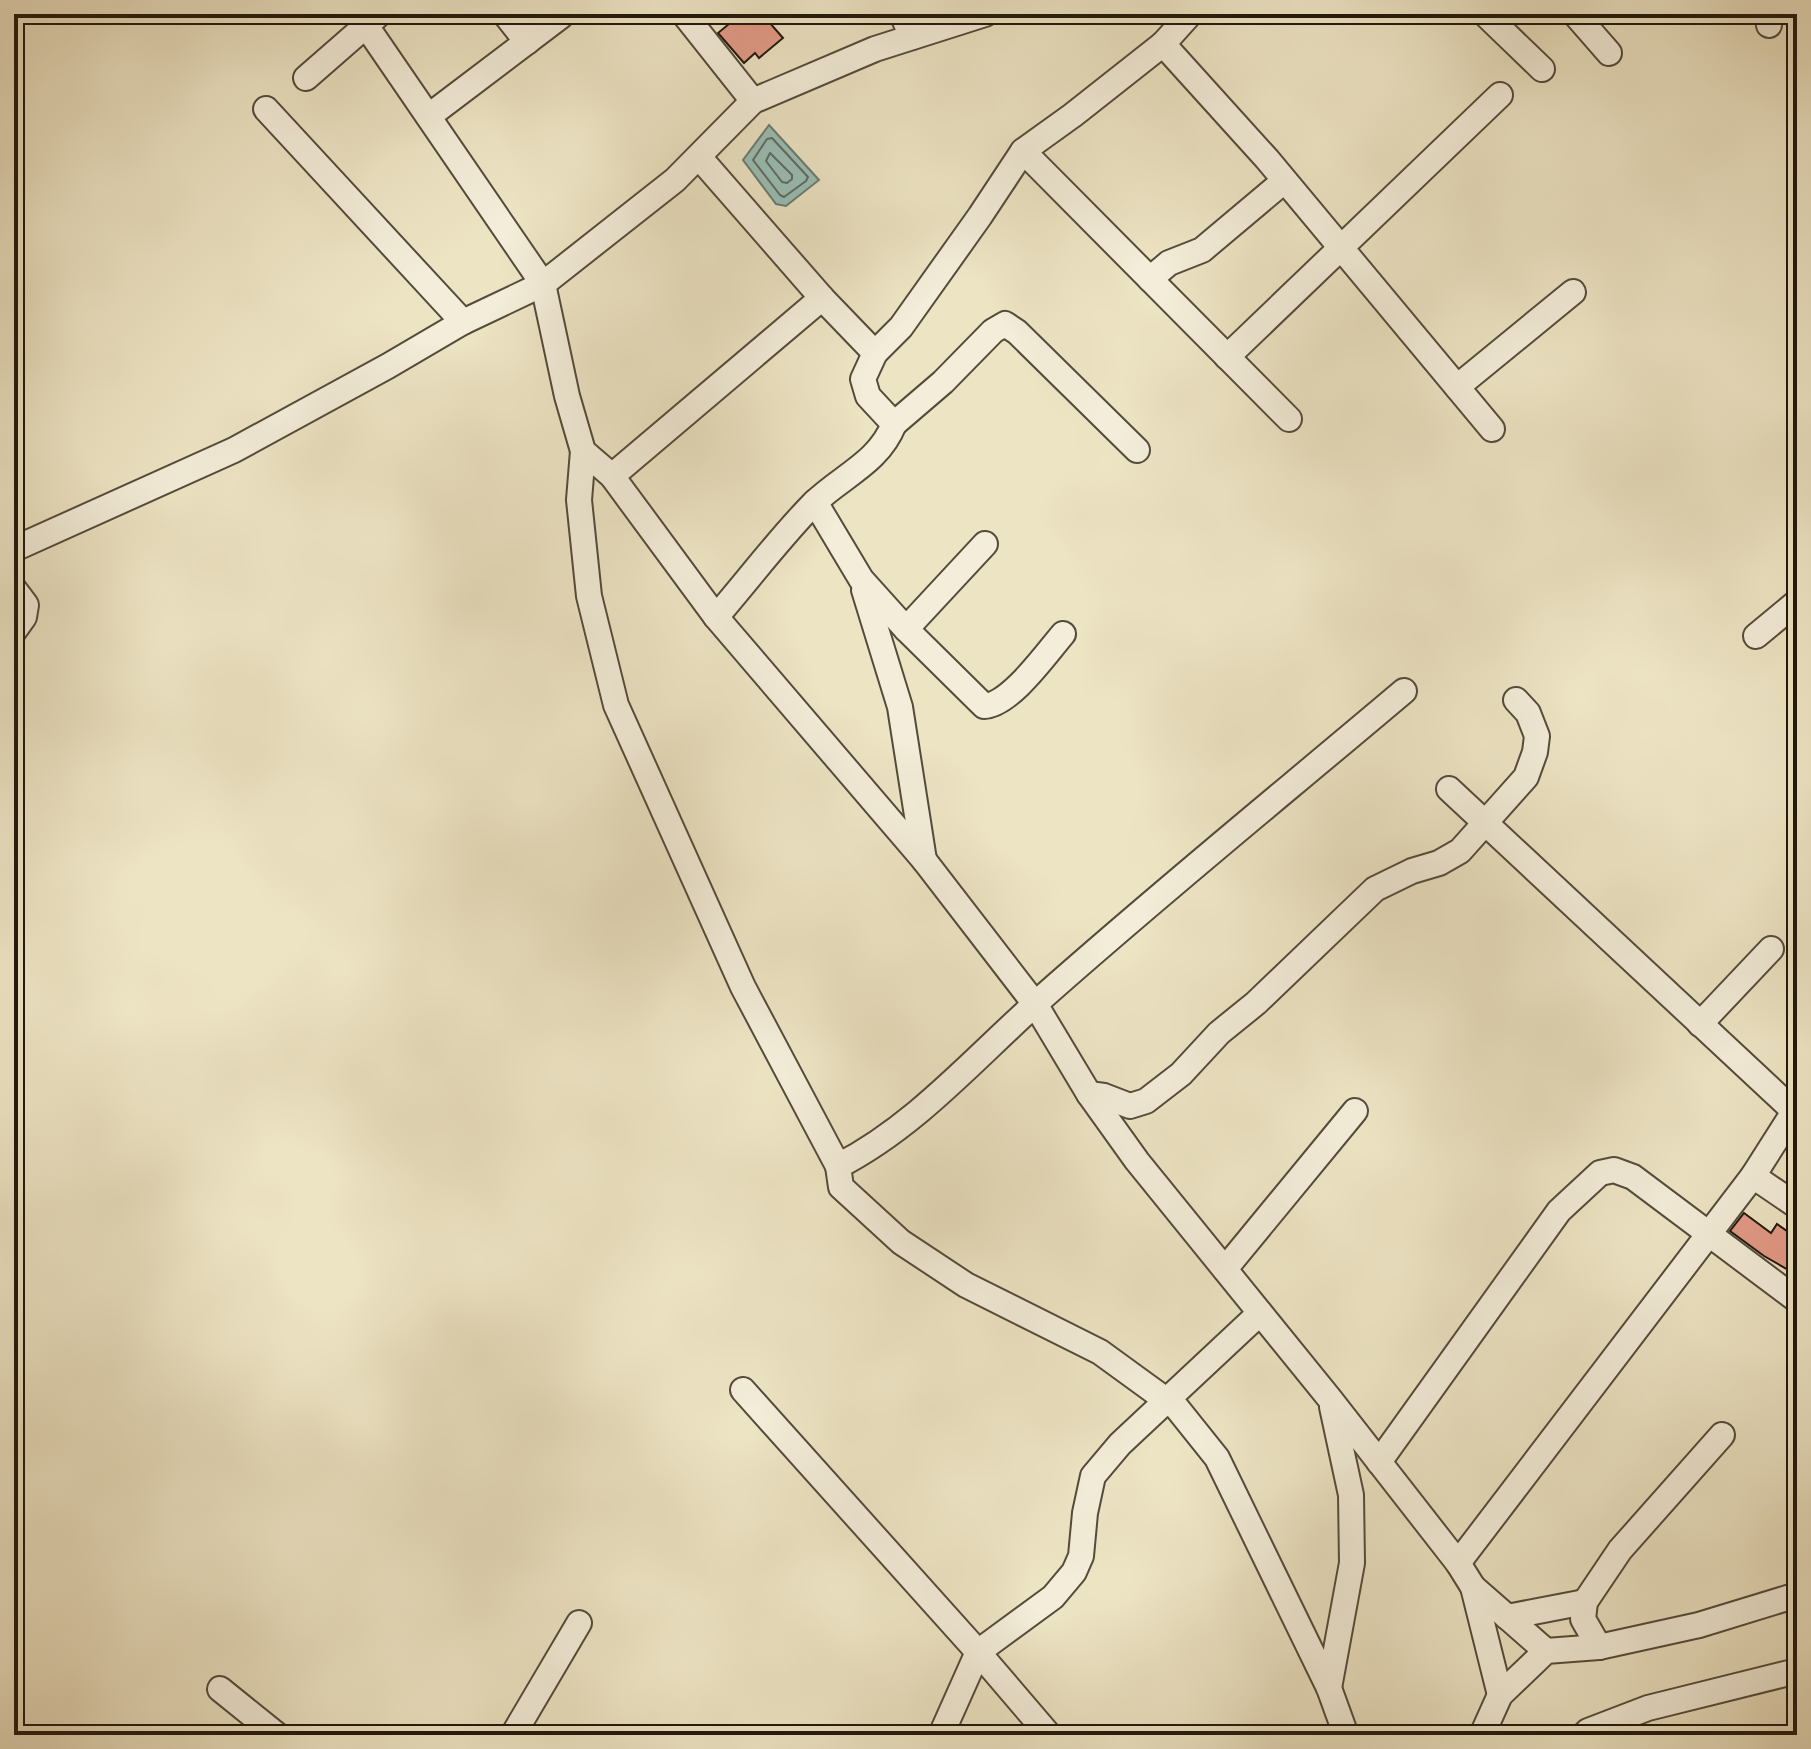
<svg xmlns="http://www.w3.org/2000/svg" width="1811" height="1749" viewBox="0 0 1811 1749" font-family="Cardo,serif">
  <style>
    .water { fill: #99beb6; stroke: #697c72; stroke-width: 2 }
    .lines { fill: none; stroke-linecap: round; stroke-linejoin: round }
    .shore { stroke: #5d6b62; stroke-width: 2 }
    .building { fill: #e39b88; stroke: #21180d; stroke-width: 2 }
    .minor-casing { stroke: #544b3b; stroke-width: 28 }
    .minor { stroke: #f3edd9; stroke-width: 24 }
  </style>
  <rect width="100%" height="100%" fill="#ede4c4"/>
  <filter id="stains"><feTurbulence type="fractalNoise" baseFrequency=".0025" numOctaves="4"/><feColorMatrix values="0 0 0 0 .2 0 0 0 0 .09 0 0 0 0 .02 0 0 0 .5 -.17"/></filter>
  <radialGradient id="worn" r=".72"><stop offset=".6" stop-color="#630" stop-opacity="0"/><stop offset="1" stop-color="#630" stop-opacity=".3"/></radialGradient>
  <path class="water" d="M769,125L819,180L786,206L776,204L743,160Z"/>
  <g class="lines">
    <g class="shore">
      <path d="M772,138L808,177L806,181L784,197L780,195L753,160L767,139Z"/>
      <path d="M770,153L792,175V179L787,183L782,182L766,161Z"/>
    </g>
  </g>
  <g class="building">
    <path d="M741,14H762L783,38L759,58L755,53L744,63L718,33Z"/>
    <path d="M1744,1213L1771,1233L1777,1224L1797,1238V1275L1764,1256L1730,1231Z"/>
  </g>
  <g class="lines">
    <g class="minor-casing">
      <g id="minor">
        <path d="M358,14L543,284L567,396L583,451L612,476L716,617L924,860L1035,1004L1089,1094L1137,1161L1330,1399L1458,1563L1473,1587L1546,1651"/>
        <path d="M505,14L527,42"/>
        <path d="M684,14L753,101"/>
        <path d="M902,14L912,37"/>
        <path d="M1485,14L1542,69"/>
        <path d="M1575,14L1609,53"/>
        <path d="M1767,14L1769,25"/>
        <path d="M1163,44L1267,159L1492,429"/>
        <path d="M306,78L377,16"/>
        <path d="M266,109L463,322"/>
        <path d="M429,116L561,16"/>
        <path d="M1023,151L1289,419"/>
        <path d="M699,157L822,298L875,353"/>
        <path d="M1150,279L1169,263L1202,250L1284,181"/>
        <path d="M1227,357L1500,95"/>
        <path d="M1457,387L1573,292"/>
        <path d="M894,424L943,382L993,331L1005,324L1017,332L1137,450"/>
        <path d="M583,451L579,500L589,596L616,705L743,987L838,1166"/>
        <path d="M612,476L822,298"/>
        <path d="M815,502L861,579L906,629L984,706C1010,705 1045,655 1063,634"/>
        <path d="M14,549L234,450L388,366L463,322L543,284L675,180L753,101L875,49L985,14"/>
        <path d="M14,589L26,605L24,617L14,631"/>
        <path d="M864,590L900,707L924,860"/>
        <path d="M716,617C748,580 778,540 812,505C841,476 878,464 894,424L868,396L863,379L875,353L901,327L980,216L1023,151L1073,115L1163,44L1190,14"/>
        <path d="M906,629L985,544"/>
        <path d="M1756,636L1797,602"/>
        <path d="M1449,789L1794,1111"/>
        <path d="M1700,1024L1771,949"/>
        <path d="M1089,1094L1104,1096L1130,1106L1146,1101L1181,1074L1219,1033L1256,1003L1375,889L1412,871L1439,863L1460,851L1526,777L1535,752L1537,736L1528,713L1516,700"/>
        <path d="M1753,1176L1797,1206"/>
        <path d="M1225,1269L1355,1111"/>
        <path d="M743,1390L978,1652L1049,1735"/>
        <path d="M1379,1462L1559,1211L1600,1173L1614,1170L1633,1177L1797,1300"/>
        <path d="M1458,1563L1753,1176L1797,1107"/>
        <path d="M1473,1587L1500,1695"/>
        <path d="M1507,1617L1585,1602"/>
        <path d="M1599,1647L1583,1619L1585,1602L1620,1550L1722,1435"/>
        <path d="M1329,1688L1352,1563L1351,1495L1332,1407"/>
        <path d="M220,1689L277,1735"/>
        <path d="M513,1735L579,1623"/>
        <path d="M941,1735L978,1652L1053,1597L1074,1572L1081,1556L1085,1513L1093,1476L1120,1444L1260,1313"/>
        <path d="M1346,1735L1329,1688L1217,1458L1177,1408L1100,1352L966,1285L901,1242L841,1187L838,1166C914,1127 971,1062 1034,1005C1155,897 1281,795 1404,691"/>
        <path d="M1482,1735L1500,1695L1546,1651L1599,1647L1699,1625L1797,1595"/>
        <path d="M1584,1735L1588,1731L1648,1708L1797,1671"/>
      </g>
    </g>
    <use href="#minor" class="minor"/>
  </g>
  <rect width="1811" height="1749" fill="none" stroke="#ede4c4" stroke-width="48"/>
  <rect x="16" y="16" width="1779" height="1717" fill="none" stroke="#21180d" stroke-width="4"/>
  <rect x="24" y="24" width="1763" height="1701" fill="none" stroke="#21180d" stroke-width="2"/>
  <rect width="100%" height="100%" filter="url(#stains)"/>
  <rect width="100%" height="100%" fill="url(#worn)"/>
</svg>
